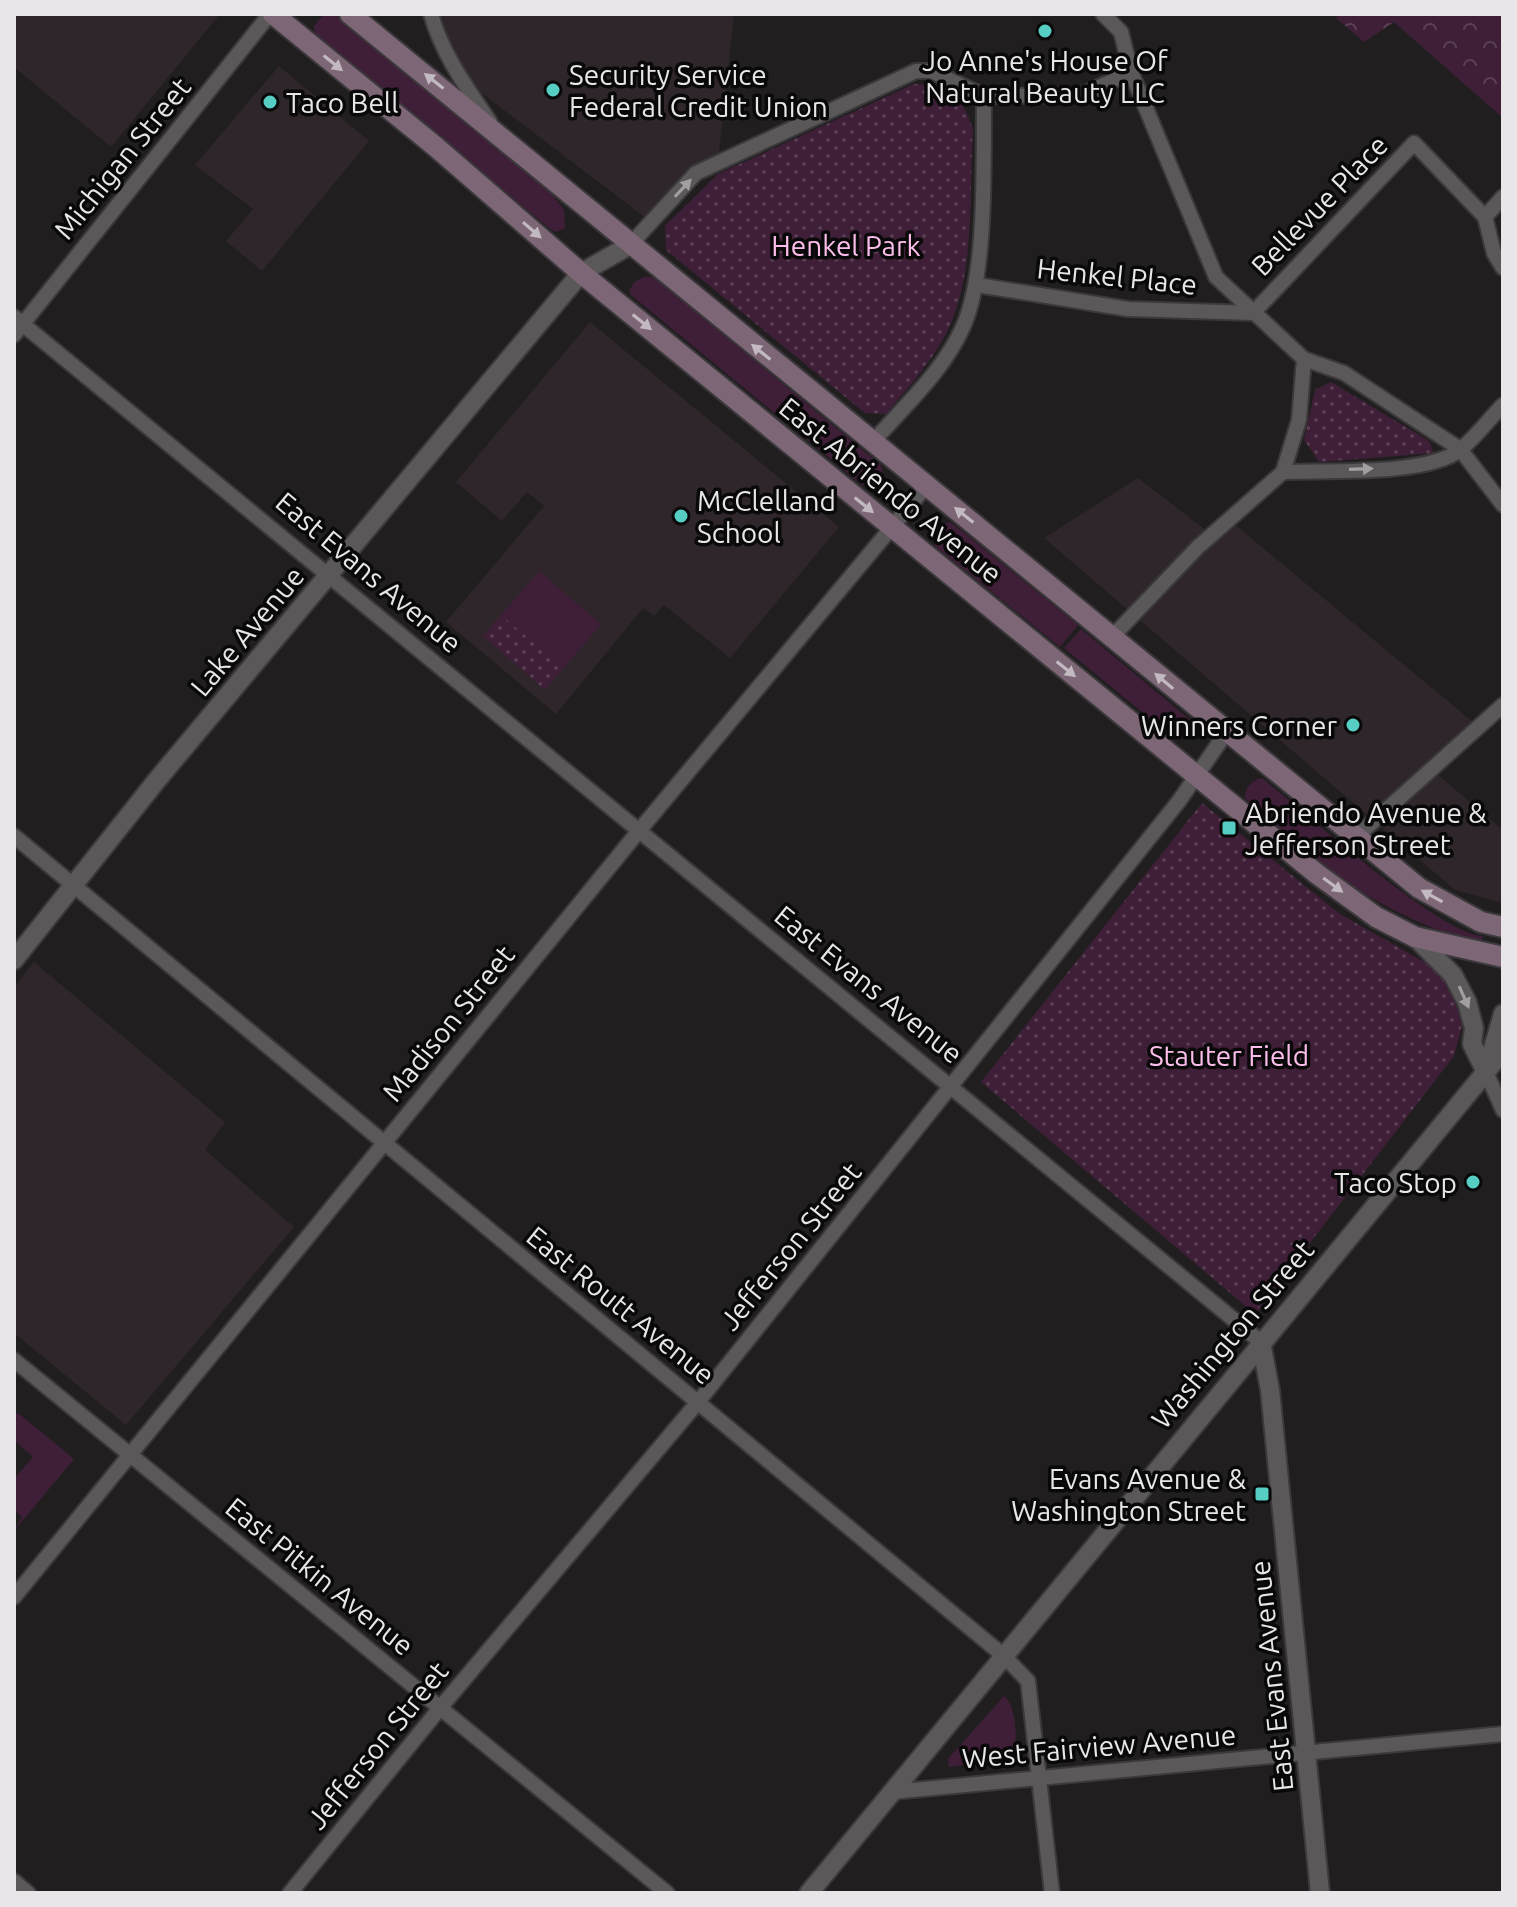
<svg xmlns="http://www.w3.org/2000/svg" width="1517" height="1907" viewBox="0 0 1517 1907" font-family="Ubuntu,sans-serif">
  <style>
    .built { fill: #2e262b }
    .grass { fill: #3e1f37 }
    .forest { fill: url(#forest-crowns) }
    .park { fill: url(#park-dots) }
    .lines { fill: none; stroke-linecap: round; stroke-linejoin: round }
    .minor-casing { stroke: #3b393b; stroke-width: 18 }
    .tertiary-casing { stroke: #3b393b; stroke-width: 22 }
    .secondary-casing { stroke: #3b393b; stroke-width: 24 }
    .minor { stroke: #5b585a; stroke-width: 14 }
    .tertiary { stroke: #5b585a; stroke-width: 18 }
    .secondary { stroke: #7d6676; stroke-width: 20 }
    .oneway { fill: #c3b9c0 }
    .oneway2 { fill: #a29fa1 }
    .poi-dot { fill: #56cec3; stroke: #0a0909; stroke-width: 3 }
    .labels { text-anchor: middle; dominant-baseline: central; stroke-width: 7; stroke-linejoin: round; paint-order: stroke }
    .poi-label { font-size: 28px; fill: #e8e6e8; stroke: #0a0909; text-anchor: start }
    .street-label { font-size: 28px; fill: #e8e6e8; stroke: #0a0909 }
    .park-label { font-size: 28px; fill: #fdbdeb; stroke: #0a0909 }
  </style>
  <defs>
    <pattern id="forest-crowns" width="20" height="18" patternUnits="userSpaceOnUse" patternTransform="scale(2)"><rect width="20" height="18" fill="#3e1f37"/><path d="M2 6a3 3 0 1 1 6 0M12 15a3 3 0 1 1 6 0" fill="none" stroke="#5a4054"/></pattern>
    <pattern id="park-dots" width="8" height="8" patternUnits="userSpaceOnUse" patternTransform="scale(2)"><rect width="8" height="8" fill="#3e1f37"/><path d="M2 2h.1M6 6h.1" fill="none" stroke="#5a4054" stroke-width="1.8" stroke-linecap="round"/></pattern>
  </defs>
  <rect width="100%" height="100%" fill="#211e20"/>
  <g class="built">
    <path d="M14,14H218L219,15L111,147L14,67Z"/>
    <path d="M431,14H734L718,163L651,222L458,75Z"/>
    <path d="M279,66L369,141L262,271L226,241L253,209L195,165Z"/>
    <path d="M590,322L839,527L730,658L664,605L654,616L643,608L556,714L446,622L544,506L527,492L502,521L456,482Z"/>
    <path d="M1138,478L1211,534L1228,519L1479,727L1432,770L1503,830V903L1455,890L1044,538Z"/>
    <path d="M34,962L225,1122L205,1150L294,1227L126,1425L14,1333V987Z"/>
  </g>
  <g class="grass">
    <path d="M324,14H334L550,191L564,210L565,229L554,232L315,36L314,26Z"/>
    <path d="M644,277H654L881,465L883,473L872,485H862L631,295L629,291L634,282Z"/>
    <path d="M945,523L950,522L962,531L1078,625L1060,647L935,546L934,536Z"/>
    <path d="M539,571L601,624L564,668L501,615Z"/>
    <path d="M1081,629L1189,719L1193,723L1187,737L1176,740L1064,648Z"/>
    <path d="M1262,778C1303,811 1442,936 1483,936L1482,940L1477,942C1388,919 1309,863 1245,798C1244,789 1253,779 1262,778Z"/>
    <path d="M18,1413L74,1459L14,1531L22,1517L14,1510V1479L33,1457L16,1442L14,1417Z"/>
    <path d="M1004,1696C1016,1704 1019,1746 1012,1759L949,1767L948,1759Z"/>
  </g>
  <path class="forest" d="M1340,14H1503V118L1394,22L1364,42L1336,18Z"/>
  <g class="park">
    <path d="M914,84C950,87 961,94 973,129C969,190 975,261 953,318C939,355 910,385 886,414L865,413L666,250L665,226L718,174Z"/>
    <path d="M1331,382L1429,441L1434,453L1319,462L1304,440L1315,390Z"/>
    <path d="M501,615L564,668L545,690L483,636Z"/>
    <path d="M1202,803L1340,914L1440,971L1454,992L1463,1022L1454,1056L1255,1314L981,1082Z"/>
  </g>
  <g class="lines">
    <g class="minor-casing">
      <g id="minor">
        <path d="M431,14C442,54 467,88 490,122"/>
        <path d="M1103,14L1121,32L1131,72L1216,277L1304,359L1344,373L1460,449L1503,505"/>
        <path d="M1485,217L1503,197"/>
        <path d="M630,245L696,173L916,71H931L984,96L1082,95L1131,72"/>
        <path d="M977,285L1128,309L1253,313L1414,143L1485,217L1494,253L1503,268"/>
        <path d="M14,317L1261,1342"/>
        <path d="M14,335L270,14"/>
        <path d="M872,443C904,406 943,372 963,327C988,271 983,159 984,96"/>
        <path d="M1283,472C1327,470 1426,476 1460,450C1476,437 1489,419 1503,405"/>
        <path d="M1112,637L1198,547L1283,472L1299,420L1304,359"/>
        <path d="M14,836L1004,1656L1028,1681L1052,1893"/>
        <path d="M1356,837L1503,705"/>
        <path d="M1486,1072L1503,1110"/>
        <path d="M14,1360L667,1893"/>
        <path d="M14,1597L638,832L927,485"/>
        <path d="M892,1792L1503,1734"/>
        <path d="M14,1881L28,1893"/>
        <path d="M290,1893L440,1708L698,1402L1179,801L1226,733"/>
      </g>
    </g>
    <g class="tertiary-casing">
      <g id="tertiary">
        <path d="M1415,937L1453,975L1467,1002L1474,1028L1472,1044L1486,1072"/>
        <path d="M14,960L157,780L581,273L630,245"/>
        <path d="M1489,1062L1503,1014"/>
        <path d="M1261,1342L1270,1390L1320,1893"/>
        <path d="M809,1893L1503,1051"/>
      </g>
    </g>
    <g class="secondary-casing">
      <g id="secondary">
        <path d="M273,14L436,147L581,273L1317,874L1376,917L1415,937L1503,957"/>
        <path d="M350,14L1419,888L1481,922L1503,927"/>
      </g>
    </g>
    <use href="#minor" class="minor"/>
    <use href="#tertiary" class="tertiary"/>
    <use href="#secondary" class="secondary"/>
  </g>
  <defs><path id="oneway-solid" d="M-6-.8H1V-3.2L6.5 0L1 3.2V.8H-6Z" transform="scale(2)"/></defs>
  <g class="oneway">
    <use href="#oneway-solid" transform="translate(333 63) rotate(39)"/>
    <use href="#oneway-solid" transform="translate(434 81) rotate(-142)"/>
    <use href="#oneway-solid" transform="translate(532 230) rotate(41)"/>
    <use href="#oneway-solid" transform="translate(642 322) rotate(39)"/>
    <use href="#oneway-solid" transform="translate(761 352) rotate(-141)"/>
    <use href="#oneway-solid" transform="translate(864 505) rotate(39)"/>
    <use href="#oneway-solid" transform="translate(964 515) rotate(-141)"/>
    <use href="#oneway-solid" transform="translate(1066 669) rotate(39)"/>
    <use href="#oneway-solid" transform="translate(1164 681) rotate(-140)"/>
    <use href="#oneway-solid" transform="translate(1333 885) rotate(36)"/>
    <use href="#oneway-solid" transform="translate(1432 896) rotate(-151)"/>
  </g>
  <g class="oneway2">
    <use href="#oneway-solid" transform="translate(683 188) rotate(-47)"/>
    <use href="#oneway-solid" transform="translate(1361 469) rotate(-2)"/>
    <use href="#oneway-solid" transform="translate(1464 997) rotate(66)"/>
  </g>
  <g class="poi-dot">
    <circle cx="1045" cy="31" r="8"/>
    <circle cx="553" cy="90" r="8"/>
    <circle cx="270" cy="102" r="8"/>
    <circle cx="681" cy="516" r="8"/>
    <circle cx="1353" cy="725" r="8"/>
    <rect x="1221" y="820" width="16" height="16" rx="4"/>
    <circle cx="1473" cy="1182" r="8"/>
    <rect x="1254" y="1486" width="16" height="16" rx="4"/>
  </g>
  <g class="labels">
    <g class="poi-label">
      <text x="1045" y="60" text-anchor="middle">Jo Anne's House Of<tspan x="1045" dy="32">Natural Beauty LLC</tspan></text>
      <text x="569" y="74">Security Service<tspan x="569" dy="32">Federal Credit Union</tspan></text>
      <text x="286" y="102">Taco Bell</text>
      <text x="697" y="500">McClelland<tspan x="697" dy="32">School</tspan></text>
      <text x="1337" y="725" text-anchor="end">Winners Corner</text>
      <text x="1245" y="812">Abriendo Avenue &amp;<tspan x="1245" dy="32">Jefferson Street</tspan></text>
      <text x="1457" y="1182" text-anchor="end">Taco Stop</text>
      <text x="1246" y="1478" text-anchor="end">Evans Avenue &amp;<tspan x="1246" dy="32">Washington Street</tspan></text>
    </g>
    <g class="street-label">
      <text transform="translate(122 158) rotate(-51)">Michigan Street</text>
      <text transform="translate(1319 205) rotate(-46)">Bellevue Place</text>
      <text transform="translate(1117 276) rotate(6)">Henkel Place</text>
      <text transform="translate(891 490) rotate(39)">East Abriendo Avenue</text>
      <text transform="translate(369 572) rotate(40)">East Evans Avenue</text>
      <text transform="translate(247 631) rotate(-50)">Lake Avenue</text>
      <text transform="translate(869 984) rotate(39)">East Evans Avenue</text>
      <text transform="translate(448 1023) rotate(-51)">Madison Street</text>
      <text transform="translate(790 1246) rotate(-51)">Jefferson Street</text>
      <text transform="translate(621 1305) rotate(39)">East Routt Avenue</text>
      <text transform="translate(1232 1334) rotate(-50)">Washington Street</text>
      <text transform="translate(320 1576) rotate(39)">East Pitkin Avenue</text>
      <text transform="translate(1271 1676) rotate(-96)">East Evans Avenue</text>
      <text transform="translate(377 1745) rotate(-51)">Jefferson Street</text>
      <text transform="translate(1099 1746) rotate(-5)">West Fairview Avenue</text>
    </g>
    <g class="park-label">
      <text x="846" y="245">Henkel Park</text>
      <text x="1229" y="1055">Stauter Field</text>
    </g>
  </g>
  <rect width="1517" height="1907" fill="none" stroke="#e8e6e8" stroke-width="32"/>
</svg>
